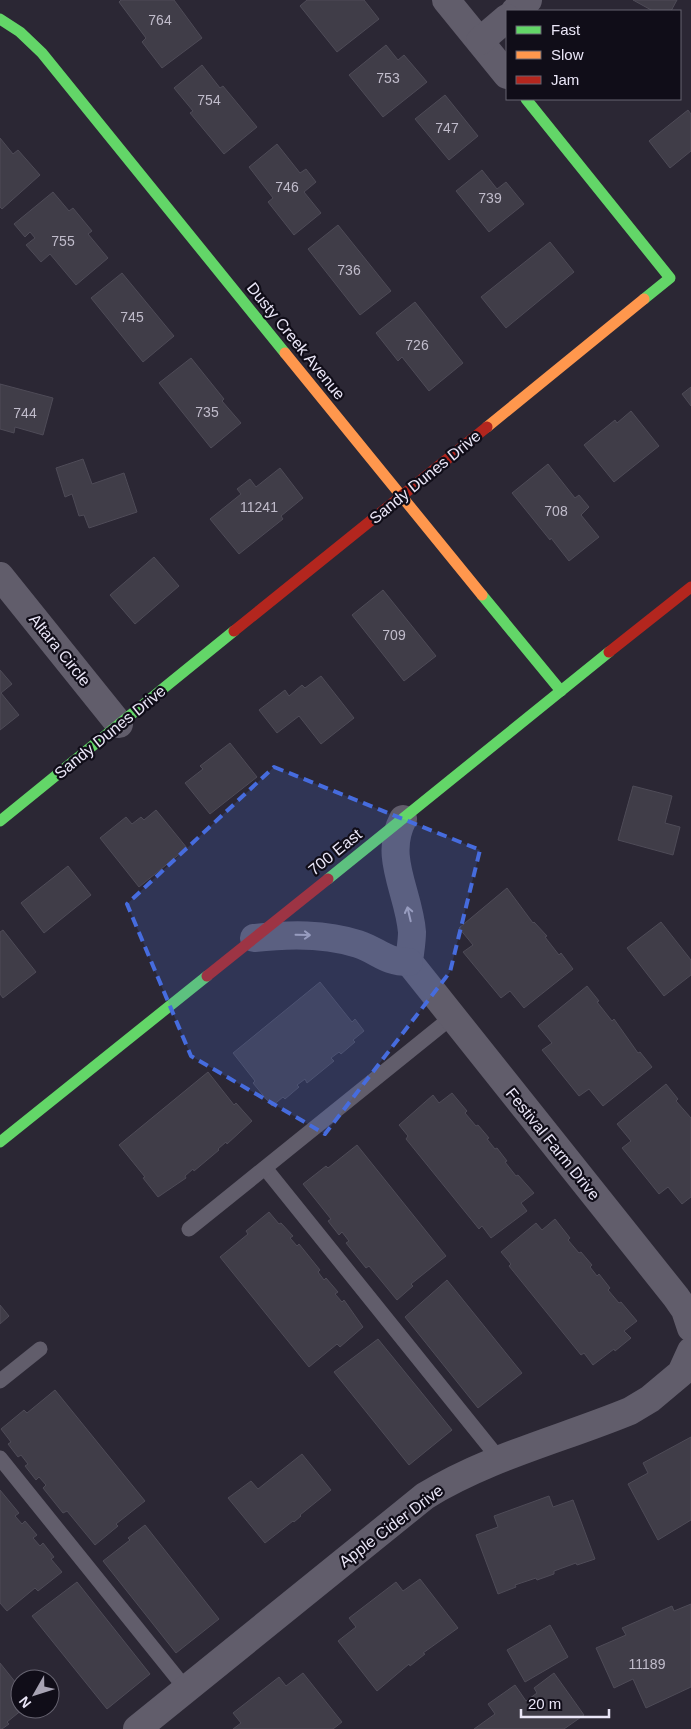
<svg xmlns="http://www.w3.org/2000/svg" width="691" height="1729" viewBox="0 0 691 1729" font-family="Helvetica,sans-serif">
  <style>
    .building { fill: #403d48; stroke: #4e4b57 }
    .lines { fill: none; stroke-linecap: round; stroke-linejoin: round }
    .lane { stroke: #615d6b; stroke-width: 15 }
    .street { stroke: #615d6b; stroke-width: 28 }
    .fast { stroke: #63d668; stroke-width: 11 }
    .slow { stroke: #ff974d; stroke-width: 11 }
    .jam { stroke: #b3261e; stroke-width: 11 }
    .oneway { stroke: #aca8b8 }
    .marked { fill: #466cde; fill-opacity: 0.2; stroke: #466cde; stroke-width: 4; stroke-dasharray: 10 6; stroke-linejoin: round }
    .labels { text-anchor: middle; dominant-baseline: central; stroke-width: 4.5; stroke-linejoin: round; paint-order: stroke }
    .number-label { font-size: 14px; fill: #c0bccb }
    .street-label { font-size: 16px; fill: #eae6f7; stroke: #100d18 }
  </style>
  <rect width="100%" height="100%" fill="#2b2734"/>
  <g class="building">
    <path d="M121,0H174L202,38L162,68L142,42L146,38L119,2Z"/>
    <path d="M307,0H364L379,19L337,52L300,6Z"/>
    <path d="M633,0H677L671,11H653Z"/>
    <path d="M386,45L398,60L404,55L427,82L383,117L349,75Z"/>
    <path d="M202,65L220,88L223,86L257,127L224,154L190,113L193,111L174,88Z"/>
    <path d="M445,95L478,136L449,160L415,119Z"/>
    <path d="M688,110L691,114V151L670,168L649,141Z"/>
    <path d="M0,138L13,154L18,150L40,175L2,209L0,207Z"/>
    <path d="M277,144L300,173L306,169L316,182L304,192L321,213L294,235L268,202L273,198L249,167Z"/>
    <path d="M482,170L497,189L506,182L524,204L489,232L456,191Z"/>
    <path d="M53,192L69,211L73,208L92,231L88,234L108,258L76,285L50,254L41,262L26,245L35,238L30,232L25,237L14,224Z"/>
    <path d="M338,225L391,291L360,315L308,249Z"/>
    <path d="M550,242L574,272L506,328L481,297Z"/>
    <path d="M122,273L174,336L143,362L91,298Z"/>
    <path d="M415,302L463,363L429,391L402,357L398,361L376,333Z"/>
    <path d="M191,358L224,399L222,401L241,423L211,448L159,383Z"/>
    <path d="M0,384L53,398L43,435L15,427L14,433L0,429Z"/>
    <path d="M691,387V406L682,394Z"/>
    <path d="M631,411L659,446L614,482L584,445L615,420L617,423Z"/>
    <path d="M83,459L92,484L124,473L137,512L89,528L84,515L79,516L72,494L65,497L56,468Z"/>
    <path d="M548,464L575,498L579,495L589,507L581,515L599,537L569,561L551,538L550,540L512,493Z"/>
    <path d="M280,468L303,498L281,516L283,519L239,554L210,519L241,494L237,489L250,479L256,487Z"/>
    <path d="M154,557L179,586L135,624L110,595Z"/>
    <path d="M383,590L436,656L404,681L352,615Z"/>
    <path d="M0,670L12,684L1,693L19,715L0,730Z"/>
    <path d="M321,676L354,718L321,744L299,716L277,733L259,710L285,690L289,696L302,685L305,688Z"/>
    <path d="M230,743L257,777L210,814L185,783L203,769L200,766Z"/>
    <path d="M633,786L672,796L665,823L680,827L673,855L618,840Z"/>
    <path d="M156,810L187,848L139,887L100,838L126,817L132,824L141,817L144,820Z"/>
    <path d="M68,866L91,895L44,933L21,903Z"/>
    <path d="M507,888L533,923L534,922L547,936L545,937L559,955L561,953L573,969L524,1008L510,991L501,998L463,952L473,945L459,928Z"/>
    <path d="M661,922L691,960V975L664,996L627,948Z"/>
    <path d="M3,930L36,972L3,998L0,994V932Z"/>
    <path d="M320,982L352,1022L355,1019L364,1031L353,1040L355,1042L341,1054L339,1052L331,1058L334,1061L307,1083L305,1079L297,1085L299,1087L285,1099L283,1097L272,1106L253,1083L255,1081L233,1053Z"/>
    <path d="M587,986L599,1001L597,1002L612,1021L614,1019L638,1053L640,1052L652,1067L603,1106L589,1089L579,1096L542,1050L552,1043L538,1026Z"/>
    <path d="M208,1072L234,1105L236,1103L252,1121L227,1144L226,1142L218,1149L219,1150L194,1171L193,1169L185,1176L186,1178L158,1197L143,1178L145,1177L119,1145Z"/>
    <path d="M666,1084L678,1099L676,1101L691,1118V1197L682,1204L668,1187L659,1194L622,1148L631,1141L617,1124Z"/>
    <path d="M452,1093L467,1111L465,1113L476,1126L478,1125L489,1138L487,1139L495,1149L497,1148L507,1161L505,1162L516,1176L518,1175L534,1193L521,1203L527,1211L491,1238L482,1226L479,1229L406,1139L408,1136L399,1125L433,1095L439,1103Z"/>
    <path d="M357,1145L446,1256L411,1284L413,1286L397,1300L369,1266L366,1268L346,1243L349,1241L342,1232L339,1235L328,1221L331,1219L303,1184L326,1166L328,1168Z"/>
    <path d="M269,1212L279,1224L281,1223L293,1236L290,1238L297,1246L299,1244L320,1270L318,1272L324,1280L326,1278L338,1292L335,1294L342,1302L344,1300L363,1327L340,1347L337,1344L309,1367L220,1257L248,1234L246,1231Z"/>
    <path d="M555,1219L570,1238L568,1240L579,1253L581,1252L592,1265L590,1267L597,1276L599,1274L610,1288L608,1290L619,1303L621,1302L637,1321L624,1331L631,1338L615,1351L614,1349L593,1365L584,1353L581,1355L509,1266L511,1264L501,1252L536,1223L542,1230Z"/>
    <path d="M447,1280L522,1373L478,1408L405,1317Z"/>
    <path d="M0,1305L9,1316L0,1324Z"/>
    <path d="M378,1339L452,1430L409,1465L334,1372Z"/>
    <path d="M55,1390L145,1501L116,1524L118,1526L95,1545L67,1511L63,1513L43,1488L46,1485L39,1477L36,1480L25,1466L28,1464L21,1455L18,1457L8,1444L11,1442L1,1429L24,1410L27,1413Z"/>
    <path d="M691,1437V1520L658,1540L628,1484L648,1473L643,1463Z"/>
    <path d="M302,1454L331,1490L300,1515L301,1516L294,1522L293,1521L265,1543L228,1498L251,1481L258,1489Z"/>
    <path d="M0,1490L19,1513L15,1516L22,1524L25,1521L37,1535L33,1538L40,1546L43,1543L54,1557L51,1559L62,1572L38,1591L35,1588L7,1611L0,1603Z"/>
    <path d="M549,1496L553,1507L573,1500L595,1559L577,1565L576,1563L554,1571V1574L537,1580L536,1578L515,1585L516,1587L498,1594L476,1535L498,1527L494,1516Z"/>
    <path d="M145,1525L219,1619L176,1653L103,1561L130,1540L128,1538Z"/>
    <path d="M420,1579L458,1628L423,1653L425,1654L410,1666L409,1664L377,1691L338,1641L356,1627L349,1618L396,1582L403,1591Z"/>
    <path d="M77,1582L150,1674L107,1709L32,1616Z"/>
    <path d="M691,1604V1687L646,1708L633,1679L614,1688L596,1648L626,1635L622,1628L672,1606L674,1611Z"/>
    <path d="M550,1625L568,1657L525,1682L507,1650Z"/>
    <path d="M0,1663L20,1688V1709H23L7,1722L9,1724L2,1729H0Z"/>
    <path d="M303,1673L342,1722L333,1729H233L241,1723L233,1713L279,1677L286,1686Z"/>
    <path d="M554,1673L584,1715L564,1729H474L495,1714L488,1704L515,1685L526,1701L537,1693L534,1688Z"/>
  </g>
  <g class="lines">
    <g class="lane">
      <path d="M265,1168L500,1460"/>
      <path d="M189,1229L452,1017"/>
      <path d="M0,1381L40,1349"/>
      <path d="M0,1458L186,1689"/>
    </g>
    <g class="street">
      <path d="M446,0L507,75"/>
      <path d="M515,11L528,0"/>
      <path d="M480,41L507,18"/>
      <path d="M0,576L119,724"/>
      <path d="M403,819C383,857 409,892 412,932C412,942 410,952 409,962L676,1297L685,1310L691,1328"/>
      <path d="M254,938C289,934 325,933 358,944C379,951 385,962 409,962"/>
      <path d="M137,1729L425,1496C488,1457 562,1439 630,1411L650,1399L681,1373L691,1351"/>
    </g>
    <g class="fast">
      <path d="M0,19L20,32L42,53L285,353"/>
      <path d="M526,99L670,278L644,299"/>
      <path d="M482,595L561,691"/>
      <path d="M0,821L234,631"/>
      <path d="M328,879L609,652"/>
      <path d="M0,1142L207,976"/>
    </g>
    <g class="slow">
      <path d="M285,353L482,595"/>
      <path d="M487,427L644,299"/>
    </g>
    <g class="jam">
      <path d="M234,631L487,427"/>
      <path d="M609,652L691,587"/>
      <path d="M207,976L328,879"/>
    </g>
  </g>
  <defs><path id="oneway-shaft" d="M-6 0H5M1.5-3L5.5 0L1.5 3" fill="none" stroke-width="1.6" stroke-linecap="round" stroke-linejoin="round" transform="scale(1.25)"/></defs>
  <g class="oneway">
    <use href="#oneway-shaft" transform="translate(409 914) rotate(-103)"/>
    <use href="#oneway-shaft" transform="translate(303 935) rotate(1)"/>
  </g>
  <path class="marked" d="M274,767L480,850L450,972L325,1134L191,1056L127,904Z"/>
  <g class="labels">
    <g class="number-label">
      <text x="160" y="20">764</text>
      <text x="388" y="78">753</text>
      <text x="209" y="100">754</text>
      <text x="447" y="128">747</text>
      <text x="287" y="187">746</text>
      <text x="490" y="198">739</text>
      <text x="63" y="241">755</text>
      <text x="349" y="270">736</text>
      <text x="132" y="317">745</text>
      <text x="417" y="345">726</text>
      <text x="207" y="412">735</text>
      <text x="25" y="413">744</text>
      <text x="259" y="507">11241</text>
      <text x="556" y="511">708</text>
      <text x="394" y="635">709</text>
      <text x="647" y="1664">11189</text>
    </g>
    <g class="street-label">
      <text transform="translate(296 341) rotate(51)">Dusty Creek Avenue</text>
      <text transform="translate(425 477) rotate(-39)">Sandy Dunes Drive</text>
      <text transform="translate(60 650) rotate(51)">Altara Circle</text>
      <text transform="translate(110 732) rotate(-39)">Sandy Dunes Drive</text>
      <text transform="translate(335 852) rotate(-39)">700 East</text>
      <text transform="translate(553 1144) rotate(51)">Festival Farm Drive</text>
      <text transform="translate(391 1526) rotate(-37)">Apple Cider Drive</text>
    </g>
  </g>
  <rect x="506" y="10" width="175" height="90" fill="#100d18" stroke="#676471"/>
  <rect x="516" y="26" width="25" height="8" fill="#63d668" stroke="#676471"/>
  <text x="551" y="35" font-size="15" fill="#eae6f7">Fast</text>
  <rect x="516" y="51" width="25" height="8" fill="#ff974d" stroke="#676471"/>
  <text x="551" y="60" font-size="15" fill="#eae6f7">Slow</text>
  <rect x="516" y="76" width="25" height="8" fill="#b3261e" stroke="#676471"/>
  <text x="551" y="85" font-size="15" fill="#eae6f7">Jam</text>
  <g transform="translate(35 1694) rotate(231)"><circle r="24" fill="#100d18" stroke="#676471"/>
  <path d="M0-4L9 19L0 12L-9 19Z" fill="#a7a3b3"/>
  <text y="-8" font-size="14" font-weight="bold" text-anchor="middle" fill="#eae6f7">N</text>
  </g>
  <path d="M521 1709v8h88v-8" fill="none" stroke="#eae6f7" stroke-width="2.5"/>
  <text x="528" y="1709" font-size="15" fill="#eae6f7" stroke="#100d18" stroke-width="4" paint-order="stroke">20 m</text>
</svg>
